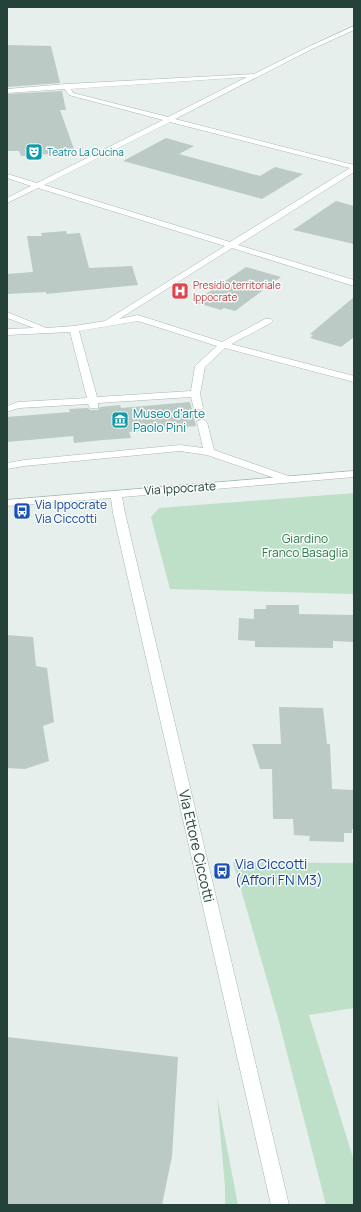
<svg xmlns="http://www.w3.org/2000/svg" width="361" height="1212" viewBox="0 0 361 1212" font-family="Manrope,sans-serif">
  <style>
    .green { fill: #bfe0c8 }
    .building { fill: #bbcac4 }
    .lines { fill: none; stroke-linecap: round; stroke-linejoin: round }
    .service-casing { stroke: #a8b8b2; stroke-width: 1 }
    .minor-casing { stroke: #a8b8b2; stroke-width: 1 }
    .service { fill: #fff; fill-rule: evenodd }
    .minor { fill: #fff; fill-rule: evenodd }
    .labels { text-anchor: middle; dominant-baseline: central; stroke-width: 3; stroke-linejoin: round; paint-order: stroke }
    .far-culture-label { font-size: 10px; fill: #0d838f; stroke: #f7fbf9; text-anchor: start }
    .far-health-label { font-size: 10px; fill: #be3a42; stroke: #f7fbf9; text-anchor: start }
    .culture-label { font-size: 12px; fill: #0d838f; stroke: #f7fbf9; text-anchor: start }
    .street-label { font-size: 12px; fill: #24423a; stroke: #f7fbf9 }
    .transit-label { font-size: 12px; fill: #164399; stroke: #f7fbf9; text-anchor: start }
    .park-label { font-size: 12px; fill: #2d7a4b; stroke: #f7fbf9 }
    .near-street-label { font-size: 14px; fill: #24423a; stroke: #f7fbf9 }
    .near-transit-label { font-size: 14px; fill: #164399; stroke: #f7fbf9; text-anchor: start }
  </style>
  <rect width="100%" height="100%" fill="#e6efeb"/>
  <g class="green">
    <path d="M354,493V594L170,589L151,517L159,508Z"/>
    <path d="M233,862L354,863V1008L309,1015L354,1161V1205H326L278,1018Z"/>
    <path d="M217,1096L238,1205H225V1187Z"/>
  </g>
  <g class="building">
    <path d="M7,45L51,46L60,83L7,87Z"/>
    <path d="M62,91L66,110H60L75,152L21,156L19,151H7V94Z"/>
    <path d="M166,138L194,146L179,154L260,176L275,167L303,174L262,199L123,161Z"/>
    <path d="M336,201L354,206V244L293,230Z"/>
    <path d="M66,231L67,234L80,233L89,268L132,266L138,285L46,294V292L7,294V274L33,272L27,236H42L41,233Z"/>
    <path d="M246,267L281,277L235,311L224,308L221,310L194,302Z"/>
    <path d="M354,297V337L341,347L310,338L313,335L310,334Z"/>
    <path d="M190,402L196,426L129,432L131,438L103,440L74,443L73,436L7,442V417L70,412L69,409L88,408L90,410H98L100,407L120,405L121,408Z"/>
    <path d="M266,605H299V614L354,615V642L333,641V648L255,647V641L238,640L239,618L254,619V609H266Z"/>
    <path d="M7,635L33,637L36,666L47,668L54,722L43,726L49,761L25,769L7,768Z"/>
    <path d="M279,707L323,708L327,744H330L332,789L354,790V829H352V833H344V842L309,841L310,836L294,835L293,819H273L272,769H260L252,744H281Z"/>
    <path d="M7,1037L178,1057L172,1156L162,1205H7Z"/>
  </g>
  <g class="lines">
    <g class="service-casing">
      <g id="service">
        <path d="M354,26V30L312,49L175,119L354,165V172L238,245L354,280V286L232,248L119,319L138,315L222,342L265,319H271L273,321L271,323L231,344L354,376V382L225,348L205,367L200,394L203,407L202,409H194L191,397L98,403V408H90L88,404L19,408L7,412V406L18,402L87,398L70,332L7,335V329L34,328L7,318V312L46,328L74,326L105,321L225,246L38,188L7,203V198L31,186L7,178V174L37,183L163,120L69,95L65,89L7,93V89L66,84L254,74L308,47ZM247,77L168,117L73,93L71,89ZM170,122L350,168L230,242L44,185ZM138,321L217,346L195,366L191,391L97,397L79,331Z"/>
        <path d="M202,419L207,422L214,450L294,478L295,480L294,482H286L207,455L180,451L24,466L7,469V463L24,460L180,445L203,448L197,422Z"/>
      </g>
    </g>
    <g class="minor-casing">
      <path id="minor" d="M354,471V477L122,497L125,513L289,1205H271L113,513L111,498L7,506V500Z"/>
    </g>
    <use href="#service" class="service"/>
    <use href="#minor" class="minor"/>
  </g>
  <defs>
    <g id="theatre-square" transform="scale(0.9)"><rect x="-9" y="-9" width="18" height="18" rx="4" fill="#0f9aa8" stroke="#f7fbf9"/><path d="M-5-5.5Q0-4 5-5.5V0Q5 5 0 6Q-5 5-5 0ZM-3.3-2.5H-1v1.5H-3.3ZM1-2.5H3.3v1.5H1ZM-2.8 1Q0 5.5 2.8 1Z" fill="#fff"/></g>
    <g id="hospital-square" transform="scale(0.9)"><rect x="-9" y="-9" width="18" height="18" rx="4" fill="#e0444e" stroke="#f7fbf9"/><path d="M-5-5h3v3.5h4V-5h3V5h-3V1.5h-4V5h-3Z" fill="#fff"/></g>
    <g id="museum-square" transform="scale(0.9)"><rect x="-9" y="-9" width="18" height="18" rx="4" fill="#0f9aa8" stroke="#f7fbf9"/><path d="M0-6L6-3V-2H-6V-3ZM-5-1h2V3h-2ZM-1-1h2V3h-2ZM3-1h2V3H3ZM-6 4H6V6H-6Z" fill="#fff"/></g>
    <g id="bus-square" transform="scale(0.9)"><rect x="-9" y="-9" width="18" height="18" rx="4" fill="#1a4fb4" stroke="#f7fbf9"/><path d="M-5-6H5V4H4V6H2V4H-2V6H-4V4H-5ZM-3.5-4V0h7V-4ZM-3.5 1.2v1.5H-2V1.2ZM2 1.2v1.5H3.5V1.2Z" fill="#fff"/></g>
  </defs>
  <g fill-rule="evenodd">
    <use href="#theatre-square" x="34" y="152"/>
    <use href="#hospital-square" x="180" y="291"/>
    <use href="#museum-square" x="120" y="420"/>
    <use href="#bus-square" x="22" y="511"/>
    <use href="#bus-square" x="222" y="871"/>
  </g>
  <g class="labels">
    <g class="far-culture-label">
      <text x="47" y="152">Teatro La Cucina</text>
    </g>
    <g class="far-health-label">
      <text x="193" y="285">Presidio territoriale<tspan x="193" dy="12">Ippocrate</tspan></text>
    </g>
    <g class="culture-label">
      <text x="133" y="413">Museo d'arte<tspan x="133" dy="14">Paolo Pini</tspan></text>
    </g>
    <g class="street-label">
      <text transform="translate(180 488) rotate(-4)">Via Ippocrate</text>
    </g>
    <g class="transit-label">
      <text x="35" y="504">Via Ippocrate<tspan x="35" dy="14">Via Ciccotti</tspan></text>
    </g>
    <g class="park-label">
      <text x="305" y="538">Giardino<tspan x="305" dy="14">Franco Basaglia</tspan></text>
    </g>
    <g class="near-street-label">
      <text transform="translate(197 846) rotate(77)">Via Ettore Ciccotti</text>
    </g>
    <g class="near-transit-label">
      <text x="235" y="863">Via Ciccotti<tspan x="235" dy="16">(Affori FN M3)</tspan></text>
    </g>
  </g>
  <rect width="361" height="1212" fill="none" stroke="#24423a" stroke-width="16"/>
</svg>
